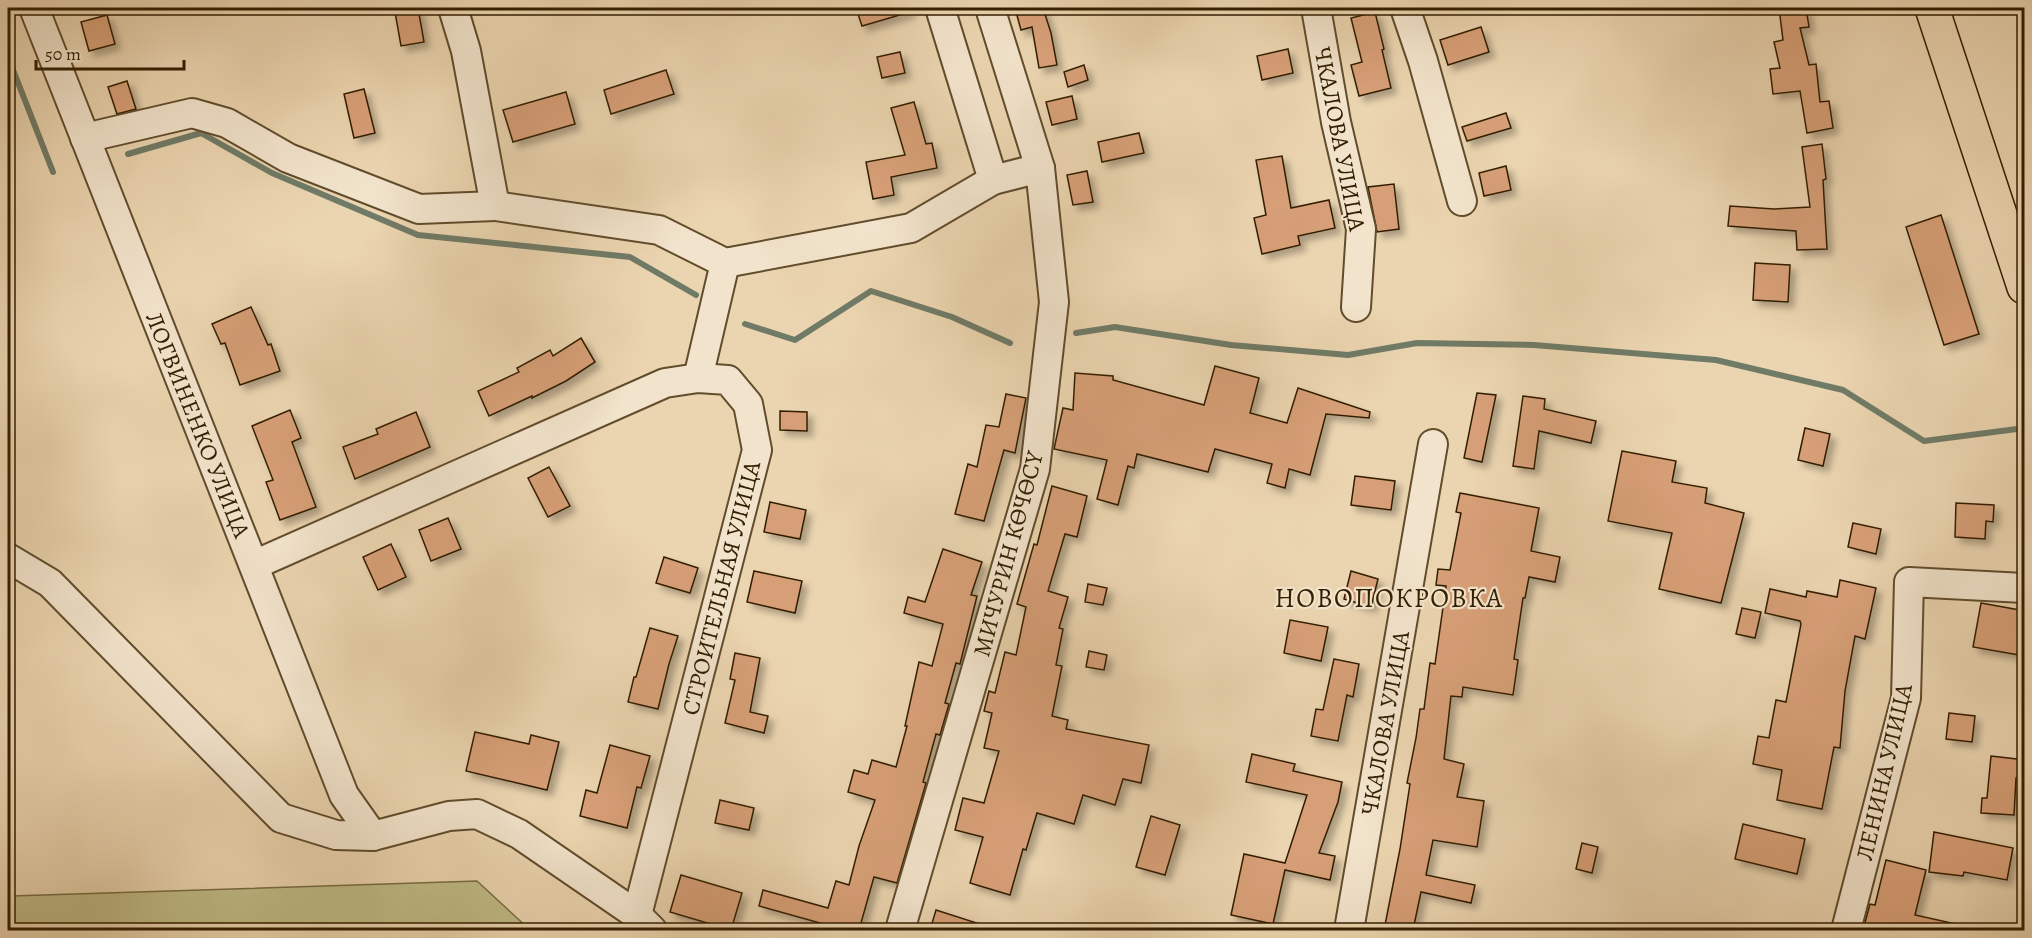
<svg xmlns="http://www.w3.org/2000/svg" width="2032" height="938" viewBox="0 0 2032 938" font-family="Alegreya,serif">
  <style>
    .green { fill: #bfbb86; stroke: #796d43; stroke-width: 1.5 }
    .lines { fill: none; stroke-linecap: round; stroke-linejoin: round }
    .stream { stroke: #707b67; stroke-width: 6 }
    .building { fill: #d79f77; stroke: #331f00; stroke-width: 1.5; filter: url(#shadow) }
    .minor-casing { stroke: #614c2c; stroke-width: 32 }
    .major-casing { stroke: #331f00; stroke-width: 36 }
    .minor { stroke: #f2e4cc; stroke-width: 28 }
    .major { stroke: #ebd5b0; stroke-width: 33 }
    .labels { text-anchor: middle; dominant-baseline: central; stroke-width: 4.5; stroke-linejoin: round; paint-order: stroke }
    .street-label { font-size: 24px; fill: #331f00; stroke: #f2e4cc }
    .quarter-label { font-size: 27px; letter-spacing: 1.5px; fill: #331f00; stroke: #f2e4cc }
  </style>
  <defs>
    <filter id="shadow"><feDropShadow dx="5.5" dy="5.5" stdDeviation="3" flood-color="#0004"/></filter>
  </defs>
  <rect width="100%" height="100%" fill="#ebd5b0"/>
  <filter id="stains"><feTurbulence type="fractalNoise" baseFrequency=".00333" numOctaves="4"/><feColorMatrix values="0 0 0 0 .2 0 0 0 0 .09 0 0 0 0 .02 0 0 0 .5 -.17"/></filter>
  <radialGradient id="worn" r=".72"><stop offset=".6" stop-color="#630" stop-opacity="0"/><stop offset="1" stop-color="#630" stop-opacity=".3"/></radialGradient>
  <path class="green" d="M477,881L530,930H10L12,896Z"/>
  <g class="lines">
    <g class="stream">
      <path d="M8,57L53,172"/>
      <path d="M128,154L201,133L272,173L418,235L630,257L696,295"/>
      <path d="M745,324L795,340L871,291L952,317L1010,343"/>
      <path d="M1076,333L1115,327L1231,345L1348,355L1417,343L1534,345L1716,360L1843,390L1924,441L2017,429"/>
    </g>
  </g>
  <g class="building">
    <path d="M418,8L424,42L401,46L395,12Z"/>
    <path d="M856,8H909L910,12L862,26Z"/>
    <path d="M1015,8H1043L1051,33L1057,65L1039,68L1032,27L1021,30Z"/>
    <path d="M1779,8H1806L1809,27L1800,28L1809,65L1816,64L1820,102L1829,101L1833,128L1807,133L1800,91L1773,94L1770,69L1780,68L1774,42L1783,40Z"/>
    <path d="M1375,12L1384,49L1382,50L1391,88L1359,96L1351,65L1362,62L1351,18Z"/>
    <path d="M107,15L115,44L89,51L81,22Z"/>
    <path d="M1481,27L1489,52L1448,65L1440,40Z"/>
    <path d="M1288,49L1293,73L1262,80L1257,56Z"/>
    <path d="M900,52L905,73L882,78L877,57Z"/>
    <path d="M1084,65L1088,80L1068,87L1064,72Z"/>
    <path d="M666,70L674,94L611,114L604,90Z"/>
    <path d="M127,81L136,109L117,114L108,87Z"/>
    <path d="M364,89L375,133L354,138L344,94Z"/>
    <path d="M566,92L575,124L513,142L503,110Z"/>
    <path d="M1072,96L1077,119L1052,125L1046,102Z"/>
    <path d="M914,102L926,144L932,143L937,168L891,177L894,195L873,199L866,162L905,155L891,108Z"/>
    <path d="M1506,113L1511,128L1467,141L1462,127Z"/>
    <path d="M1139,133L1144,153L1102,162L1098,142Z"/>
    <path d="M1822,144L1826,179L1823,180L1827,249L1797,250L1796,231L1728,226L1730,206L1774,209L1810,207L1802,147Z"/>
    <path d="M1282,156L1291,208L1329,200L1335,228L1298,236L1300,245L1262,254L1254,218L1266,215L1256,160Z"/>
    <path d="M1506,166L1511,190L1484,196L1479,173Z"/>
    <path d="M1087,171L1093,202L1073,205L1067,175Z"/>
    <path d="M1394,184L1399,229L1377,232L1368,187Z"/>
    <path d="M1941,215L1979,334L1944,345L1906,227Z"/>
    <path d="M1755,263L1790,265L1788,302L1753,300Z"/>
    <path d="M251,307L268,345L271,344L280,371L240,385L225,343L221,344L212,324Z"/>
    <path d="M581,338L595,362L566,381L532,398V396L489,416L478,391L519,372L517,368L550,350L553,356Z"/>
    <path d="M1215,366L1259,378L1250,413L1287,423L1298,388L1370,412L1369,418L1326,414L1310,475L1289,469L1285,488L1267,483L1272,464L1215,449L1208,472L1137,454L1134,468L1128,466L1118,505L1097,499L1107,460L1054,449L1063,408L1073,410L1075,373L1113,376V380L1204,405Z"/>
    <path d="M1477,393L1496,395L1482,462L1464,458Z"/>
    <path d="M1006,394L1026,398L1015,453L1004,450L984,521L955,514L968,464L977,467L986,425L999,427Z"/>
    <path d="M1523,396L1545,399L1544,409L1596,421L1591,443L1539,431L1534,469L1513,466Z"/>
    <path d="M290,410L301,438L292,442L316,507L280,520L266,482L273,480L252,426Z"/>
    <path d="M780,411L807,412V431L780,430Z"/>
    <path d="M416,412L430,447L355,479L343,447L378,434L376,429Z"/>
    <path d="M1805,428L1830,434L1823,466L1798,460Z"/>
    <path d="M1622,451L1676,461L1672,482L1707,488L1705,503L1744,513L1721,603L1659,589L1672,533L1608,521Z"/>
    <path d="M549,467L570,506L548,517L528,478Z"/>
    <path d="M1355,476L1395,481L1391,510L1351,505Z"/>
    <path d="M1052,486L1087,496L1077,537L1065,534L1048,591L1068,597L1059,628L1063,629L1056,665L1062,666L1052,716L1068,720L1066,729L1149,745L1141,783L1123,779L1115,805L1083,795L1074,824L1037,813L1026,850L1023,849L1010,895L970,883L983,837L955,830L963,798L984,803L999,751L984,748L992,713L984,711L989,691L995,693L1005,652L1016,655L1026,607L1017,604L1034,544L1037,545Z"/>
    <path d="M1460,493L1539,508L1531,551L1560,557L1555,582L1529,577L1525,598H1523L1514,659L1518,660L1513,695L1463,687L1462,697L1451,696L1444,759L1464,764L1457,797L1484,801L1477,847L1433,840L1426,875L1475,885L1471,903L1421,892L1413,930H1384L1400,849L1410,784L1407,783L1416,738L1420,709H1424L1430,663L1435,664L1446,586L1436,585L1438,569L1450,570L1461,513L1456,512Z"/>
    <path d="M770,502L806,510L800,539L764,532Z"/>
    <path d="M1956,503L1994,505L1993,522L1986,521L1985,539L1955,537Z"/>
    <path d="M448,518L461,549L431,561L419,530Z"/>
    <path d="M1853,523L1881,529L1876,554L1848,547Z"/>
    <path d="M391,544L406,577L378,590L363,557Z"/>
    <path d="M943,549L982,562L971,595L977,596L960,664L956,663L945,703L949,704L940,735L936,734L923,782L926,783L897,883L874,877L859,930H845L759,906L763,890L828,908L836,881L849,885L859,846L875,800L848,792L854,770L868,774L872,760L896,767L907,726H905L919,662L932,666L943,624L904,613L908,597L925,602Z"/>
    <path d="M664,557L698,568L690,593L656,583Z"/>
    <path d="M754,571L802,581L795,613L747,602Z"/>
    <path d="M1351,571L1378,579L1371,607L1344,599Z"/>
    <path d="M1840,580L1876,588L1865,639L1855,636L1845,691L1840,748L1834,747L1822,809L1777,800L1782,770L1753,764L1758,736L1769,738L1776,700L1786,702L1801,624L1800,621L1765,613L1770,589L1806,597L1807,591L1837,597Z"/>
    <path d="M1088,584L1107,588L1103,605L1085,602Z"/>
    <path d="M1981,603L2025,611V656L1973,647Z"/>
    <path d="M1742,608L1761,612L1755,638L1736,634Z"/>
    <path d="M1290,620L1328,627L1321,661L1284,653Z"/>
    <path d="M650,628L678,636L669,664L658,709L628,702L634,677H636Z"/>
    <path d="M1089,651L1107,655L1104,670L1086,667Z"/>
    <path d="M735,653L760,658L750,712L768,716L764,733L725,723L735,680L730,679Z"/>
    <path d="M1334,659L1359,664L1353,697L1347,695L1338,741L1311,736L1316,709L1323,710Z"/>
    <path d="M1949,713L1975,716L1972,742L1946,739Z"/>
    <path d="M475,732L529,744L531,735L559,742L547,790L466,771Z"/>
    <path d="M610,745L650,756L641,788L637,787L627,828L580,816L586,790L597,793Z"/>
    <path d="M1252,754L1295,764L1293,771L1342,782L1338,802L1319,853L1335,856L1330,880L1285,870L1273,924L1231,915L1244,854L1285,863L1307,795L1246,782Z"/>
    <path d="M1991,756L2025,760V779L2016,778L2014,815L1981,813L1982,798H1987Z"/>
    <path d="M720,800L754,808L749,830L715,823Z"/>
    <path d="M1151,816L1180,825L1165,875L1136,867Z"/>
    <path d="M1743,824L1805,839L1797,874L1735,859Z"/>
    <path d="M1934,832L2013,848L2007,880L1964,872L1963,876L1929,872Z"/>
    <path d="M1582,843L1598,847L1592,873L1576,869Z"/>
    <path d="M1886,860L1926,870L1915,915L1956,924L1955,930H1863L1870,904L1875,905Z"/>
    <path d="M681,875L742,893L731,930L670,912Z"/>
    <path d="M936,910L989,927V930H930Z"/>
  </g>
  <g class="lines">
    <g class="minor-casing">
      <g id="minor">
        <path d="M34,8L344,795L373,836"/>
        <path d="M990,8L1040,168"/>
        <path d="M1316,8L1336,122L1361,229L1356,307"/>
        <path d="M1405,8L1423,61L1462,201"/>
        <path d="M85,138L192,113L227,123L288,158L419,209L495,206L466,51L453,8"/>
        <path d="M495,206L659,230L725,263L911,228L993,180"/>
        <path d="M698,378L725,263"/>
        <path d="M8,558L50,583L281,818L336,835L373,836L449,816L477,814L519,834L637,915L652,930"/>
        <path d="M254,565L665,383L698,378L728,380L748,404L757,450L637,915"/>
        <path d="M900,930L1035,469L1054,302L1040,168L993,180L940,8"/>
        <path d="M1349,930L1433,444"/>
        <path d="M1846,930L1906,698L1909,582L2024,588"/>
      </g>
    </g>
    <g class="major-casing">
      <path id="major" d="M1932,8L2024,287"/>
    </g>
    <use href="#minor" class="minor"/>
    <use href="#major" class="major"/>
  </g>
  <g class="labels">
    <g class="street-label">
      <text transform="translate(1340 139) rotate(79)">ЧКАЛОВА УЛИЦА</text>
      <text transform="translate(198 425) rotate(68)">ЛОГВИНЕНКО УЛИЦА</text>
      <text transform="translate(1008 554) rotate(-75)">МИЧУРИН КӨЧӨСҮ</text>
      <text transform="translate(721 588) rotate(-76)">СТРОИТЕЛЬНАЯ УЛИЦА</text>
      <text transform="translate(1385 723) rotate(-80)">ЧКАЛОВА УЛИЦА</text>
      <text transform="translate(1884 772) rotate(-77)">ЛЕНИНА УЛИЦА</text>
    </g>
    <g class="quarter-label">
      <text x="1389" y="598">НОВОПОКРОВКА</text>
    </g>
  </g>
  <rect width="2032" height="938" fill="none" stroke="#ebd5b0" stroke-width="30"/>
  <rect x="9" y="9" width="2014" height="920" fill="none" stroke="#331f00" stroke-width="3"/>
  <rect x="15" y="15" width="2002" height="908" fill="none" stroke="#331f00" stroke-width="1.5"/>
  <path d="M36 60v9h148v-9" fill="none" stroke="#331f00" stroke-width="3"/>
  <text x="45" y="60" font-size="18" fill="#331f00" stroke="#f2e4cc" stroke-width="4.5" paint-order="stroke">50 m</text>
  <rect width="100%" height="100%" filter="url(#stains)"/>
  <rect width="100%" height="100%" fill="url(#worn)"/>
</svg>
